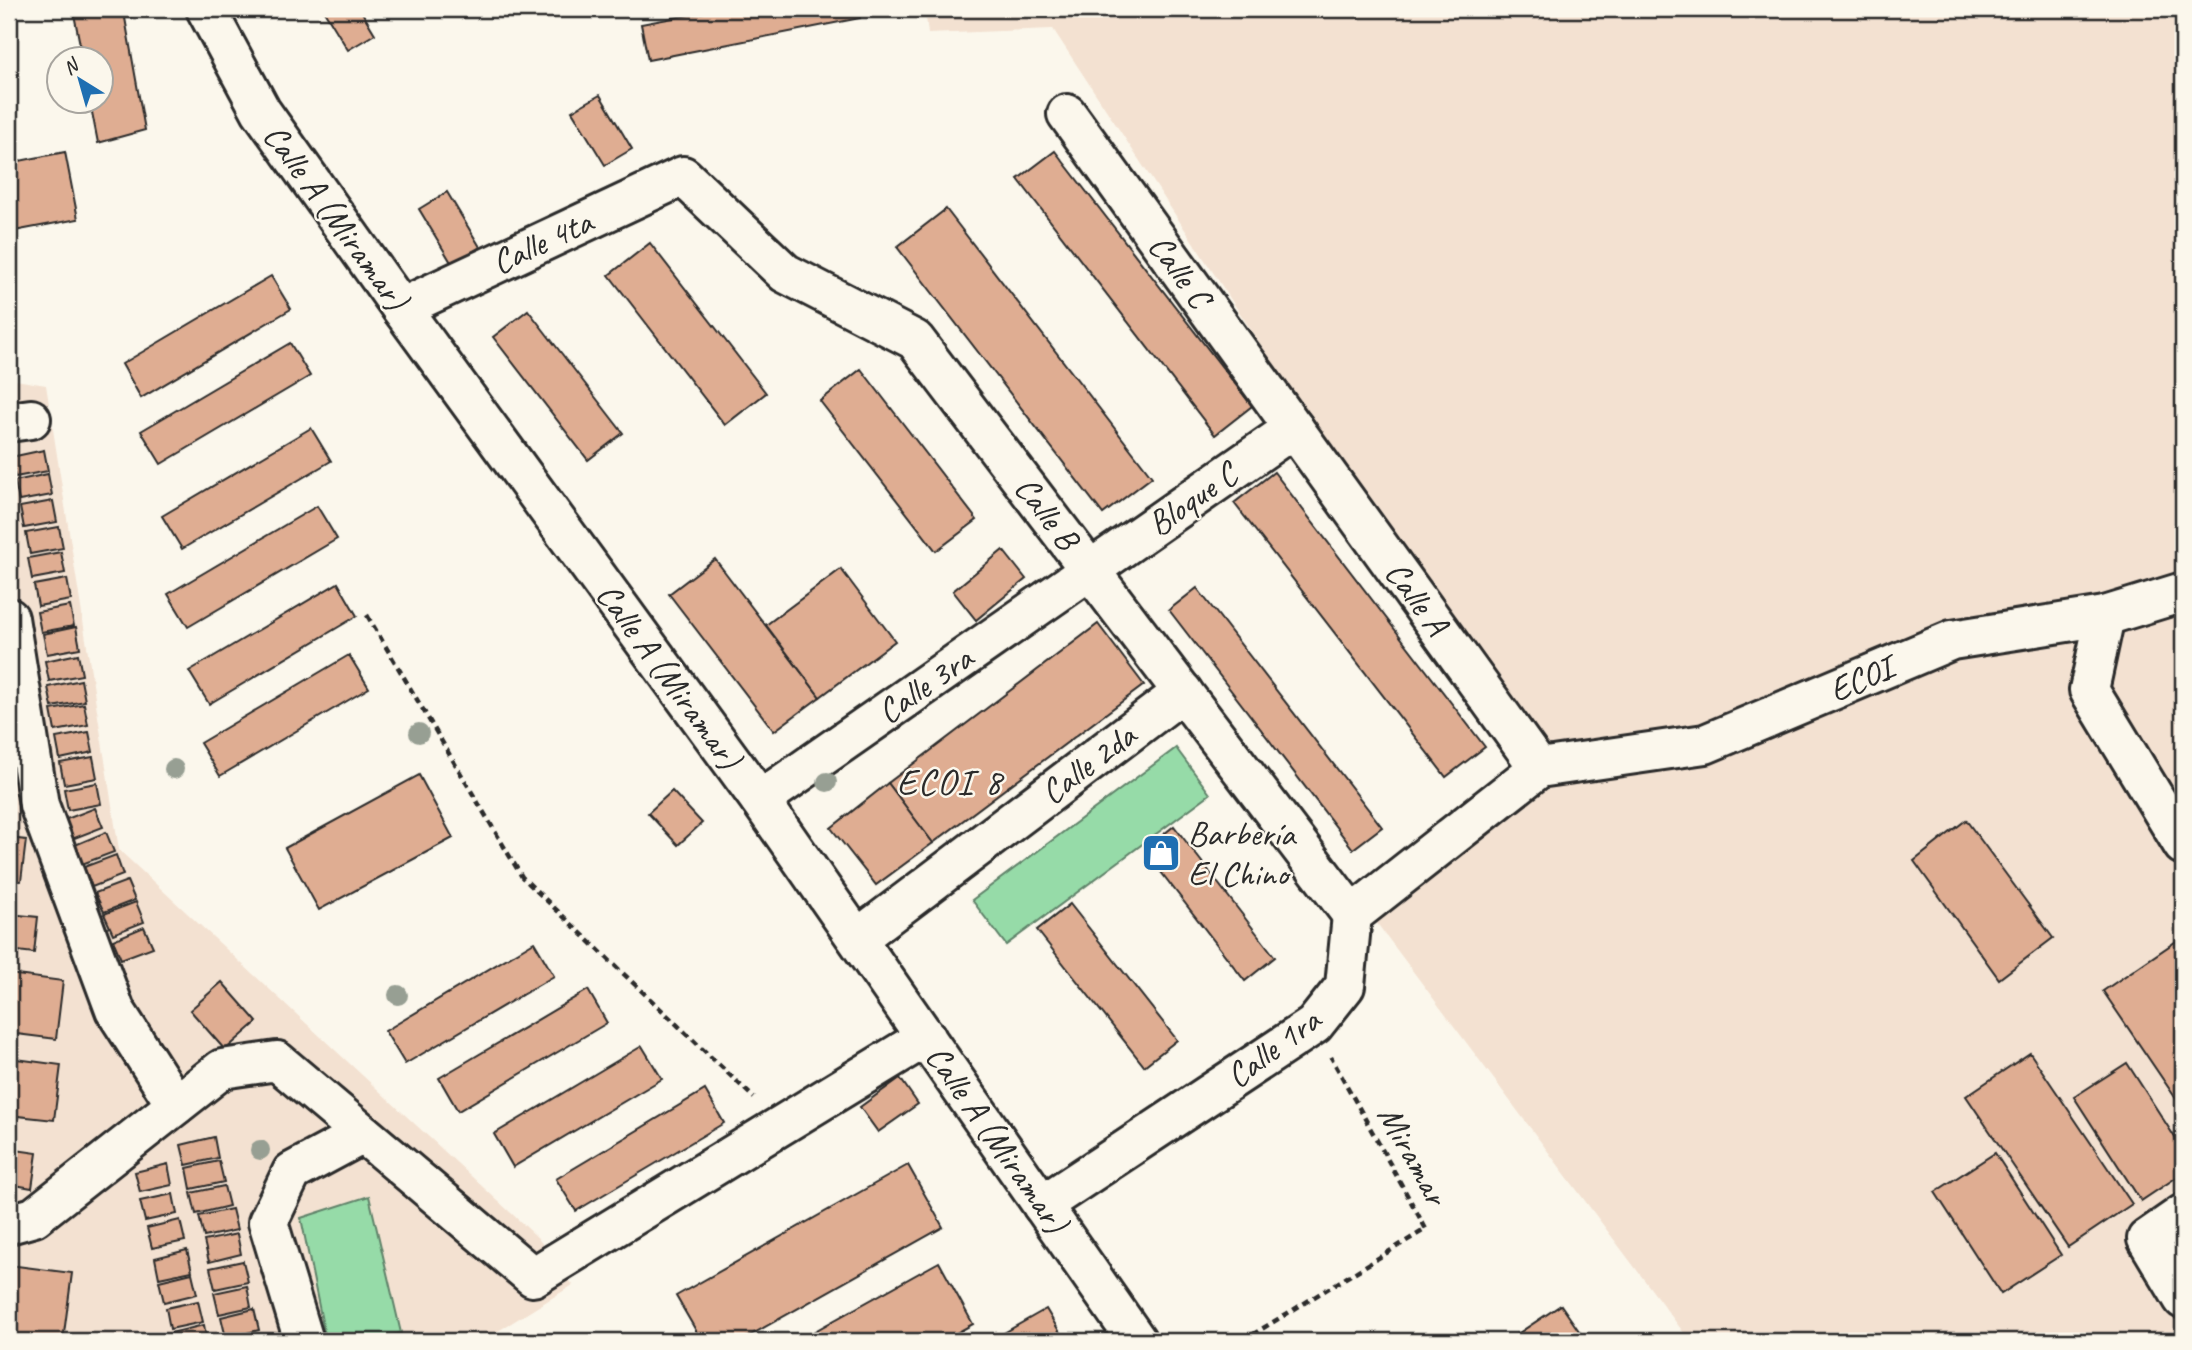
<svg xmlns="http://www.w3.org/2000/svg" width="2192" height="1350" viewBox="0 0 2192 1350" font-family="Caveat,sans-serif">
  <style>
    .built { fill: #f3e1d1 }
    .green { fill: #96dba8; stroke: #60836a; stroke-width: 2 }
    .building { fill: #dfad92; stroke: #2b2b2b; stroke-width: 2 }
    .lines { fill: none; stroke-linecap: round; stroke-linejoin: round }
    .minor-casing { stroke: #2b2b2b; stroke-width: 44 }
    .path { stroke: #2b2b2b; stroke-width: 4.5; stroke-dasharray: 7 5; stroke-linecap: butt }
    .minor { stroke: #fbf7ec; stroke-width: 38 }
    .tree { fill: #979f93 }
    .labels { text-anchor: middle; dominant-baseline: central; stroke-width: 5; stroke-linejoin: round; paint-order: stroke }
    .street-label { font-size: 35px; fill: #2b2b2b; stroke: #fbf7ec }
    .poi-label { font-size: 35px; fill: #2b2b2b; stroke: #fbf7ec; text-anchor: start }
    .neighbourhood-label { font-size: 37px; letter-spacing: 2px; fill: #2b2b2b; stroke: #fbf7ec }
  </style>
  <rect width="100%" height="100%" fill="#fbf7ec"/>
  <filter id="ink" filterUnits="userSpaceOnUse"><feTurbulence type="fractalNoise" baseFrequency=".0143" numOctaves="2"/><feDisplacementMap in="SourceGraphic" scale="14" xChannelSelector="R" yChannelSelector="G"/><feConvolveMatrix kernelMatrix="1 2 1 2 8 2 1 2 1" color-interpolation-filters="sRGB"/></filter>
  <g filter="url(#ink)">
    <g class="built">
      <path d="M925,9H2183V1341H1690L1364,906L1539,768L1053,29L928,34Z"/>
      <path d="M9,379L46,385L119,850L537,1237L573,1285L482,1341H9Z"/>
    </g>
    <g class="green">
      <path d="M1176,748L1210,794L1006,945L972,900Z"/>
      <path d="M369,1196L401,1333L364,1341H326L301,1218Z"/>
    </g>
    <g class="building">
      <path d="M73,9H163L125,18L145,130L98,143L90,102H102V60H83Z"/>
      <path d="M323,9H360L375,34L348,50Z"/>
      <path d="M721,9H858L860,18L648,60L641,24Z"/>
      <path d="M600,95L632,149L605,165L572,111Z"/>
      <path d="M1055,151L1252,406L1215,435L1018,179Z"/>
      <path d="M65,152L78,219L9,232V163Z"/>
      <path d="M447,192L480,247L452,264L419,209Z"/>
      <path d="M946,209L1152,477L1103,514L897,247Z"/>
      <path d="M650,243L766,393L725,425L609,275Z"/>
      <path d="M271,276L291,309L141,398L122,364Z"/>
      <path d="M528,310L623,433L588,460L493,337Z"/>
      <path d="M290,343L310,376L161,464L141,431Z"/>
      <path d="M861,369L977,520L936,551L820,401Z"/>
      <path d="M311,428L331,461L182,549L162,516Z"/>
      <path d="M44,450L48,471L15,477L11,457Z"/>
      <path d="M1274,472L1485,747L1446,777L1234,503Z"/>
      <path d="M48,474L52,495L19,501L15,481Z"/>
      <path d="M53,501L57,522L24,528L20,507Z"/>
      <path d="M317,506L337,539L188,627L168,594Z"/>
      <path d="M59,527L63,548L30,554L26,533Z"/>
      <path d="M1003,550L1026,579L976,620L953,591Z"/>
      <path d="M61,552L65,573L32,579L28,558Z"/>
      <path d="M715,559L820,697L774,731L669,594Z"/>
      <path d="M841,569L895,641L820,697L766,625Z"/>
      <path d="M67,579L71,600L38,606L34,585Z"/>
      <path d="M338,583L357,616L209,704L189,671Z"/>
      <path d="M1197,588L1382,827L1353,849L1169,610Z"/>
      <path d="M70,606L74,626L41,632L37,612Z"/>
      <path d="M1098,624L1144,685L933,843L888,783Z"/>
      <path d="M76,627L80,648L47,654L43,634Z"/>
      <path d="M78,654L82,675L49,681L45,661Z"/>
      <path d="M349,655L369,688L220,776L200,743Z"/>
      <path d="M81,680L85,701L52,707L48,687Z"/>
      <path d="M84,704L88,725L55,731L51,710Z"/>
      <path d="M89,732L93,752L60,759L56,738Z"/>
      <path d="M93,757L97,778L64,784L60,763Z"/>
      <path d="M9,763H14L9,801Z"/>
      <path d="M419,775L453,838L319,910L285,848Z"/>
      <path d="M97,783L101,804L68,810L64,789Z"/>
      <path d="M888,783L933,843L876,885L831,828Z"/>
      <path d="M672,791L702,823L678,845L648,813Z"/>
      <path d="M95,808L103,827L72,839L64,820Z"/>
      <path d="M1966,820L2053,938L1999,979L1914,861Z"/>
      <path d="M1174,826L1275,957L1245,981L1144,850Z"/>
      <path d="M106,832L114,852L82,864L75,845Z"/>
      <path d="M9,838L26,840L21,881L9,880Z"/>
      <path d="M116,855L123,875L92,887L84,867Z"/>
      <path d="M127,881L135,900L104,912L95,893Z"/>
      <path d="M136,902L144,922L113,934L104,914Z"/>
      <path d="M1070,904L1177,1040L1144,1066L1037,930Z"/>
      <path d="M9,914L38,917L34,953L9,950Z"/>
      <path d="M144,927L153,947L121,959L113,940Z"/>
      <path d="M2178,940L2183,948V1109L2103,991Z"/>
      <path d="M534,942L554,976L405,1064L385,1031Z"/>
      <path d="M9,974L63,981L56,1039L9,1033Z"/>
      <path d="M222,982L257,1022L225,1050L190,1010Z"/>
      <path d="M588,990L607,1023L458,1111L439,1078Z"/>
      <path d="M642,1046L662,1079L513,1167L494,1134Z"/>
      <path d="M2030,1053L2132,1204L2068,1247L1966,1096Z"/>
      <path d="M9,1058L61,1065L54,1120L9,1115Z"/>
      <path d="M2127,1063L2183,1150V1173L2141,1201L2074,1097Z"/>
      <path d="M900,1078L918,1104L878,1132L860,1107Z"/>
      <path d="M705,1090L724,1123L576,1211L556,1179Z"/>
      <path d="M214,1137L218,1158L186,1165L181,1145Z"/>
      <path d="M9,1149L37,1153L32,1188L9,1184Z"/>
      <path d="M1995,1153L2061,1255L2001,1294L1935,1192Z"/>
      <path d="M219,1161L224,1182L191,1189L187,1168Z"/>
      <path d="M168,1164L172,1185L140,1192L135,1172Z"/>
      <path d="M908,1165L943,1227L740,1341H702L676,1296Z"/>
      <path d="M224,1186L229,1206L196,1214L191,1193Z"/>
      <path d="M173,1194L177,1214L145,1221L140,1201Z"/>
      <path d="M232,1209L237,1230L204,1237L199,1216Z"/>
      <path d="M180,1220L185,1241L152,1248L147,1228Z"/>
      <path d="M237,1234L241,1254L209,1262L204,1241Z"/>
      <path d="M187,1250L192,1271L159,1278L155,1258Z"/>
      <path d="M243,1261L248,1282L215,1289L210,1268Z"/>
      <path d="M939,1262L973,1324L942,1341H797Z"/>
      <path d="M9,1265L72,1273L63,1341H9Z"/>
      <path d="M192,1273L197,1294L164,1302L159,1281Z"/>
      <path d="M247,1286L251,1307L219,1314L214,1293Z"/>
      <path d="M198,1301L203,1322L170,1329L166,1308Z"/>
      <path d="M1561,1305L1586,1341H1507Z"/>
      <path d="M254,1309L259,1330L226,1338L221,1317Z"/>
      <path d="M1046,1309L1065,1341H990Z"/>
      <path d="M204,1325L207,1341H173L171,1333Z"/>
    </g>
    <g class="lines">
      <g class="minor-casing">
        <g id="minor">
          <path d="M206,9L261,111L401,308L760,800L1137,1341"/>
          <path d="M1067,114L1539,768"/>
          <path d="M401,308L683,176L785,273L915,340L1352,915"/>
          <path d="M9,422L31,419"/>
          <path d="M2105,616L2089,690L2183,845"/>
          <path d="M9,618L39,805L115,1010L176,1105"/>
          <path d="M760,800L1294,428"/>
          <path d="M858,938L1183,692"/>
          <path d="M1042,1205L1314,1025L1345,986L1352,915L1539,768L1705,744L1952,640L2105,616L2183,592"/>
          <path d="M2183,1214L2147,1239L2183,1299"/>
          <path d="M9,1224L34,1217L222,1069L277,1061L533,1277L926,1037"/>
          <path d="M304,1341L268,1222L292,1172L363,1134"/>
        </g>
      </g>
      <g class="path">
        <path d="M367,615L522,877L754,1098"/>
        <path d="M1242,1341L1426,1229L1331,1057"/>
      </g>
      <use href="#minor" class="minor"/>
    </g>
    <g class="tree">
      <circle cx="419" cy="733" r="10"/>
      <circle cx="174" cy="769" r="10"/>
      <circle cx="827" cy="782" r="10"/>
      <circle cx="398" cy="995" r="10"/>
      <circle cx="260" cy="1150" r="10"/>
    </g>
  </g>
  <defs>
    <g id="shop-square" transform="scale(2.0125)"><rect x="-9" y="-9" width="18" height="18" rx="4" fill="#1f6fb2" stroke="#fbf7ec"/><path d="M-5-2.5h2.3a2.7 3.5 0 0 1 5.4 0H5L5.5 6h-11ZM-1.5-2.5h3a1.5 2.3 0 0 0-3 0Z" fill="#fff"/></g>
  </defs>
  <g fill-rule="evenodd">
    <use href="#shop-square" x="1161" y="853"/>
  </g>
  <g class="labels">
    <g class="street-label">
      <text transform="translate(336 217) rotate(54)">Calle A (Miramar)</text>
      <text transform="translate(542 242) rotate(-25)">Calle 4ta</text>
      <text transform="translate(1180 271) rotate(54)">Calle C</text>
      <text transform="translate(1192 499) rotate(-35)">Bloque C</text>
      <text transform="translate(1047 513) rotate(53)">Calle B</text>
      <text transform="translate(1417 598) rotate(54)">Calle A</text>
      <text transform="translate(669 676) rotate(54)">Calle A (Miramar)</text>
      <text transform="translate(1861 679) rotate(-23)">ECOI</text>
      <text transform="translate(925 685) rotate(-35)">Calle 3ra</text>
      <text transform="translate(1088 764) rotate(-37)">Calle 2da</text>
      <text transform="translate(1273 1048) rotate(-37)">Calle 1ra</text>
      <text transform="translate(997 1139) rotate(55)">Calle A (Miramar)</text>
      <text transform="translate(1413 1155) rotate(61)">Miramar</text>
    </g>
    <g class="poi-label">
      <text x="1188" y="833">Barbería<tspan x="1188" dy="40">El Chino</tspan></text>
    </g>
    <g class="neighbourhood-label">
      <text x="950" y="781">ECOI 8</text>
    </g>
  </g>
  <rect width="2192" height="1350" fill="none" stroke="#fbf7ec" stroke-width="35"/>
  <rect x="18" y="18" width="2157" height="1315" fill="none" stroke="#2b2b2b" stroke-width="2.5" filter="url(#ink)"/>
  <g transform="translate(80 80) rotate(323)"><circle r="33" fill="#fbf7ec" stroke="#a8a59f" stroke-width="2"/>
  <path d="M0-5L12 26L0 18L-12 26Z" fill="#1f6fb2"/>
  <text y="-10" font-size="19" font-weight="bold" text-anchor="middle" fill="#2b2b2b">N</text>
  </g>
</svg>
